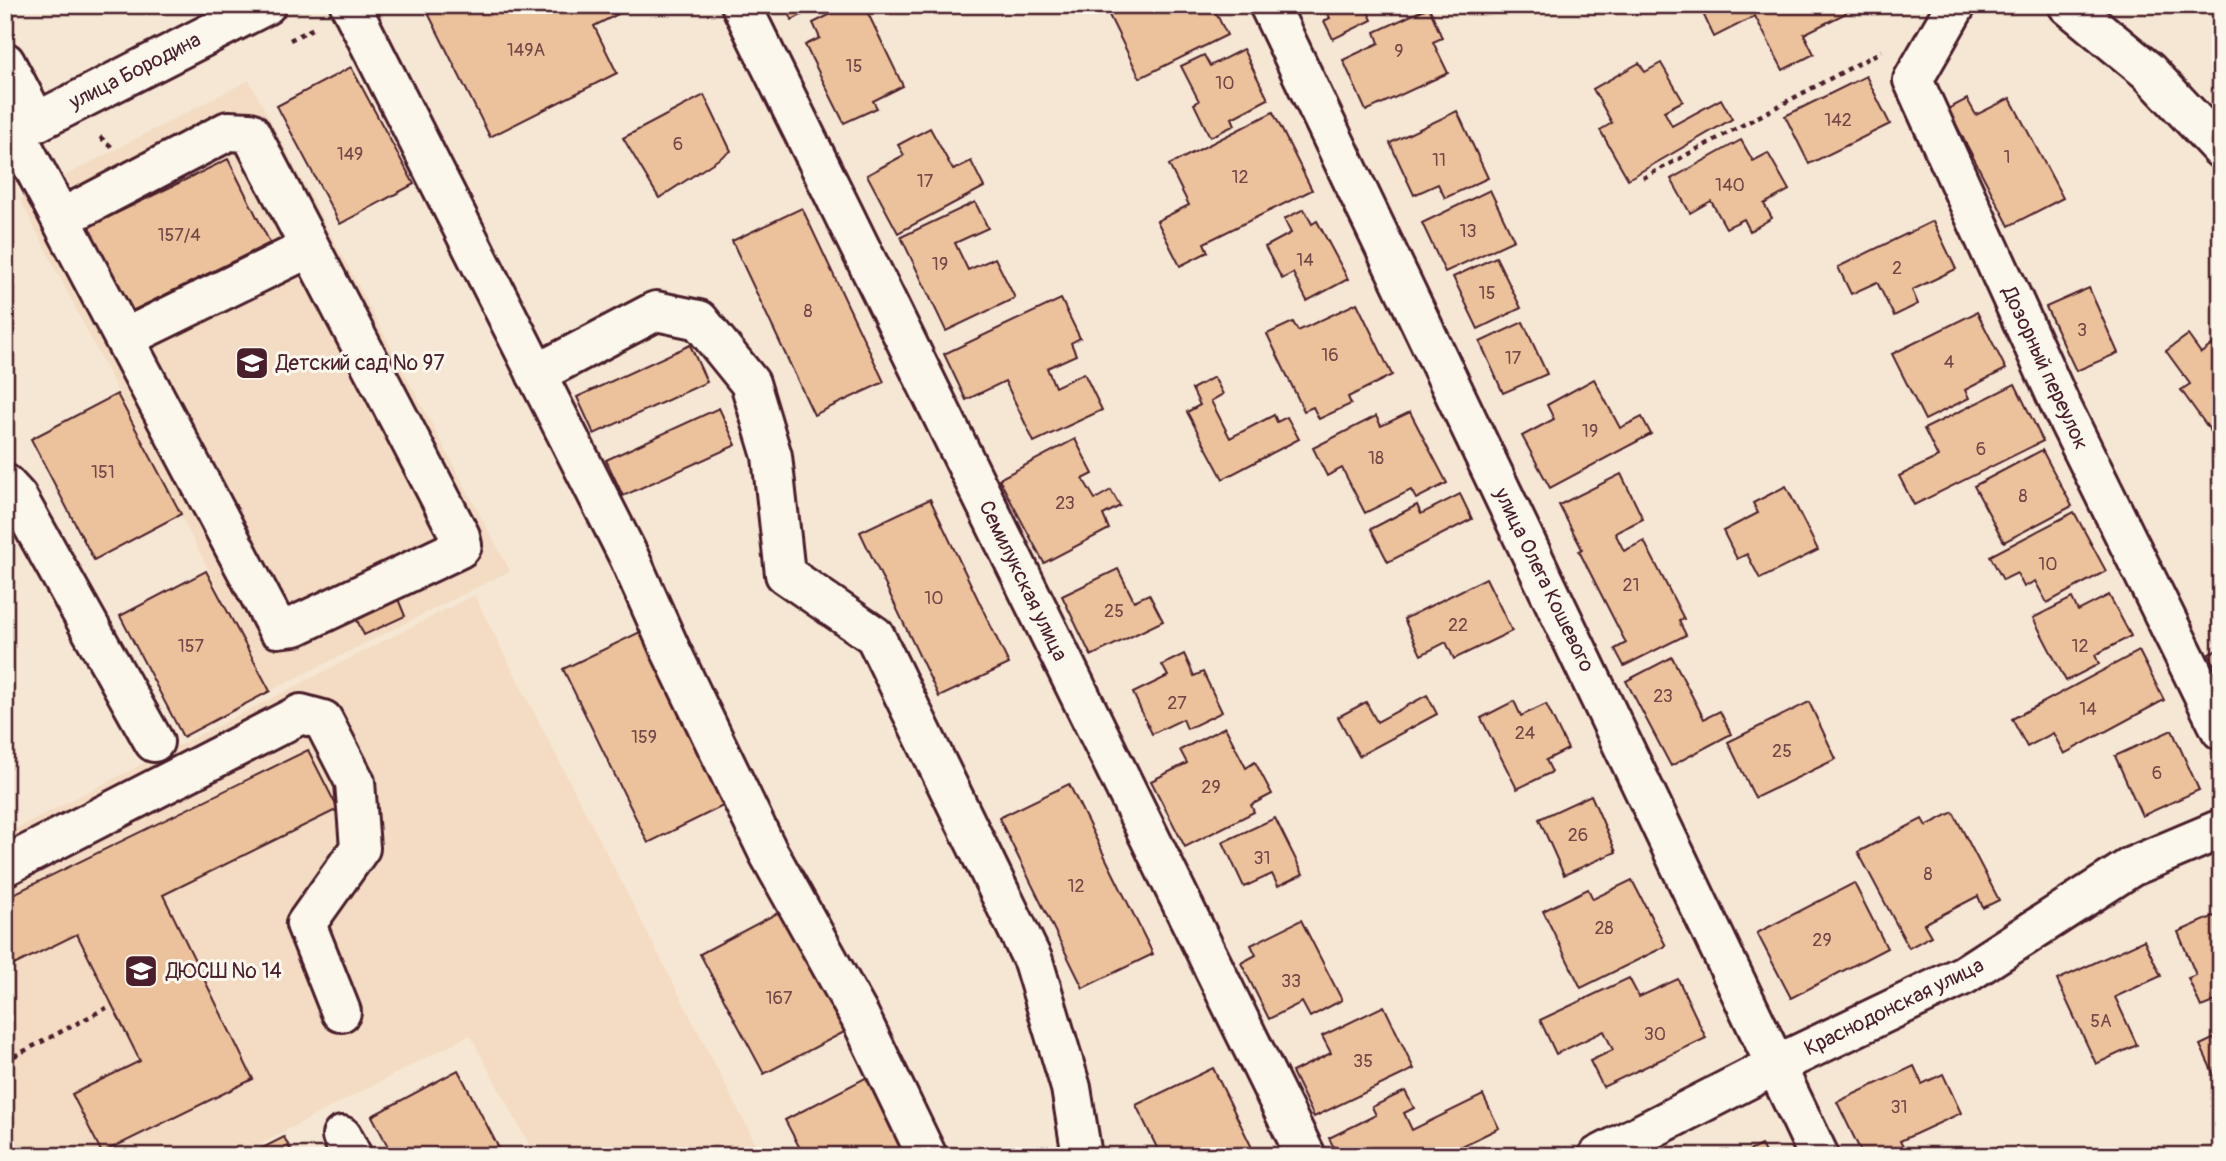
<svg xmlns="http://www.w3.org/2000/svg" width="2226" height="1161" viewBox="0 0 2226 1161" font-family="Pangolin,sans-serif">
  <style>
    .built { fill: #f3dcc3 }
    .building { fill: #ecc29c; stroke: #4a1f2b; stroke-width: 2 }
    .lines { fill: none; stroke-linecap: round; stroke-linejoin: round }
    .minor-casing { stroke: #4a1f2b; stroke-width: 44 }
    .path { stroke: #4a1f2b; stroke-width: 4.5; stroke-dasharray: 5 5; stroke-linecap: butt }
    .minor { stroke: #fbf7ec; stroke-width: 38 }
    .labels { text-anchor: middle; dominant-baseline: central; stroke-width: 6; stroke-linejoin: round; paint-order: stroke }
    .number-label { font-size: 18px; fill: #724847 }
    .street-label { font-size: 21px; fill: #4a1f2b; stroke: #fbf7ec }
    .poi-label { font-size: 21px; fill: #4a1f2b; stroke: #fbf7ec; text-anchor: start }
  </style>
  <rect width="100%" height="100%" fill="#f6e7d4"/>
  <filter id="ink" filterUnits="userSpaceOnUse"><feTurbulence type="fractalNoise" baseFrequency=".0143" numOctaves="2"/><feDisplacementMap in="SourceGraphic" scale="14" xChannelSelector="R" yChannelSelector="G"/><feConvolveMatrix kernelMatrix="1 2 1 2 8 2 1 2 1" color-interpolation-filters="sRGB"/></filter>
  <g filter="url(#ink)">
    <g class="built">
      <path d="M249,80L510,571L270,691L20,199Z"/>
      <path d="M474,595L762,1156H535L470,1035L237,1156H22L5,1122V834Z"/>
    </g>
    <g class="building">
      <path d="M424,5H636L594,26L617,73L490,137Z"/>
      <path d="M785,5H821L792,20Z"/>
      <path d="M849,5H864L903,86L873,101L877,108L844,123L805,45L820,38L813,23Z"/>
      <path d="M1104,5H1212L1227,35L1140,78Z"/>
      <path d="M1324,5H1374L1367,9L1372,20L1333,39L1324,21L1330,18Z"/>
      <path d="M1699,5H1842L1846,13L1804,34L1814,54L1783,70L1755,16L1714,37Z"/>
      <path d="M1429,7L1442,38L1433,42L1448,73L1366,111L1343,60L1379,43L1375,32Z"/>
      <path d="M1243,49L1268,99L1232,118L1235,125L1210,137L1194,104L1199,101L1181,66L1204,55L1210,66Z"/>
      <path d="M1639,63L1645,72L1661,63L1683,101L1664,111L1672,126L1721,99L1732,119L1628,179L1600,130L1612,123L1593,89Z"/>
      <path d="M351,67L414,184L340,224L277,106Z"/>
      <path d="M1866,76L1890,124L1809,164L1785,116Z"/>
      <path d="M704,95L731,151L659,198L623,138Z"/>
      <path d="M2010,98L2063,198L2009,226L1948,109L1967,99L1976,115Z"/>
      <path d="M1457,111L1488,178L1445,198L1438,184L1414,195L1390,143Z"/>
      <path d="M1273,112L1312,190L1204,243L1208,252L1180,266L1157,221L1189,205L1169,165Z"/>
      <path d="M930,128L953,170L971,161L984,187L898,233L867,175L904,155L898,145Z"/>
      <path d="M1741,140L1753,161L1768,153L1789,190L1764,204L1772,218L1750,231L1744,219L1726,228L1711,201L1690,213L1671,179Z"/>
      <path d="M228,159L270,243L130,312L88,227Z"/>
      <path d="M1490,190L1514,240L1445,272L1422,223Z"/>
      <path d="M975,202L988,228L955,243L968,270L995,258L1015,298L946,331L901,237Z"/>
      <path d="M802,208L884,382L814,415L732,241Z"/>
      <path d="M1304,209L1312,224L1317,221L1348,279L1307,301L1293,273L1282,279L1265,247L1291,233L1284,219Z"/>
      <path d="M1933,221L1956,269L1912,290L1918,304L1894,316L1877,282L1851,294L1838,267Z"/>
      <path d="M1496,257L1521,308L1478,329L1453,277Z"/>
      <path d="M2089,288L2118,353L2076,371L2046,307Z"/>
      <path d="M1061,299L1080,338L1071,343L1076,355L1047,368L1055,387L1084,373L1102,410L1034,442L1005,381L966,400L944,354Z"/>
      <path d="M1357,303L1392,375L1348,397L1351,404L1319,419L1313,407L1304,411L1267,334L1293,322L1298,331Z"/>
      <path d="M1977,312L2006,369L1965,390L1969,398L1925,420L1892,354Z"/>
      <path d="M1523,322L1547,374L1503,393L1480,342Z"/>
      <path d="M2188,335L2201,353L2221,338V427L2212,433L2181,390L2190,384L2166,351Z"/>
      <path d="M690,345L707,382L594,434L577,397Z"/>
      <path d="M1214,377L1223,394L1211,401L1230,438L1274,415L1277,422L1287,417L1299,439L1223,479L1187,412L1200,405L1192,389Z"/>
      <path d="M1594,379L1620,428L1642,417L1651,434L1550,488L1522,436L1554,419L1547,405Z"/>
      <path d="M2015,384L2043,441L1914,505L1899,476L1938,457L1924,429Z"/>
      <path d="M117,394L181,514L94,560L31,439Z"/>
      <path d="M719,408L736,445L623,496L606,460Z"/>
      <path d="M1410,412L1447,483L1416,499L1411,490L1365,513L1342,468L1327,476L1313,448L1376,416L1381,426Z"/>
      <path d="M1075,439L1093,474L1083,479L1095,499L1111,490L1120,506L1103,515L1109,529L1044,563L999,479Z"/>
      <path d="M2042,450L2072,506L2004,542L1974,486Z"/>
      <path d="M1621,474L1643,519L1615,533L1624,551L1644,541L1684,619L1679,621L1686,635L1624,666L1615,649L1626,643L1579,551L1582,549L1559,505Z"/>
      <path d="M1786,486L1818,550L1760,579L1747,554L1737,559L1723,531L1758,513L1753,503Z"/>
      <path d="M1460,494L1472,519L1388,562L1371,529L1417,505L1421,514Z"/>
      <path d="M930,499L1009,664L939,697L860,532Z"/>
      <path d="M2074,512L2106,571L2047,603L2035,581L2024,587L2017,573L2003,580L1990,556Z"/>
      <path d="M1118,569L1134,601L1149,594L1163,621L1091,656L1062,596Z"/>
      <path d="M206,571L270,691L183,737L120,616Z"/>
      <path d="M1486,578L1512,631L1454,659L1446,642L1421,655L1404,619Z"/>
      <path d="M391,582L405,616L364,635L348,601Z"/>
      <path d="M2109,595L2131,636L2095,655L2099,664L2066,681L2033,618L2072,598L2078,611Z"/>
      <path d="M640,632L725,805L648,843L563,669Z"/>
      <path d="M2221,648V677L2209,654Z"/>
      <path d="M2139,651L2164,700L2064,754L2053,733L2027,747L2012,719Z"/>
      <path d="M1184,654L1194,676L1203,672L1222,712L1187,729L1183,719L1152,734L1133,693L1168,676L1162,665Z"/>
      <path d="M1672,657L1704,719L1720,711L1731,734L1671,766L1626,681Z"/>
      <path d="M1427,695L1437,714L1359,756L1338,717L1366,702L1377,722Z"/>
      <path d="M1514,701L1521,716L1546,704L1568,749L1546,760L1552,772L1517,789L1481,718Z"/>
      <path d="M1809,702L1836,759L1755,798L1728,742Z"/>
      <path d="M1225,727L1246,768L1255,762L1272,794L1251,805L1254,812L1185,847L1151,781L1187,763L1180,750Z"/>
      <path d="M2172,730L2199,790L2142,816L2115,756Z"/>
      <path d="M308,750L338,809L163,895L253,1079L102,1153L72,1094L140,1061L77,934L10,967L5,958V898Z"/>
      <path d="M1069,784L1153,954L1083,988L999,818Z"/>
      <path d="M1591,795L1616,852L1564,875L1539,819Z"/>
      <path d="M1953,812L1999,900L1983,908L1978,896L1924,924L1931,936L1909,948L1858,852L1922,819L1926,826Z"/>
      <path d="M1275,818L1303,874L1278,886L1272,874L1244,887L1223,842Z"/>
      <path d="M1632,880L1666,946L1581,988L1543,911L1588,889L1593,899Z"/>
      <path d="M1854,883L1887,948L1791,998L1757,933Z"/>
      <path d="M787,908L850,1029L764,1074L700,954Z"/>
      <path d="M2221,913V999L2201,1007L2188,978L2196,975L2178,932Z"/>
      <path d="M1301,920L1342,1000L1310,1017L1302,1002L1269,1019L1241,963L1256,955L1251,945Z"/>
      <path d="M2144,940L2161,976L2115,997L2137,1045L2096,1064L2057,980Z"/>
      <path d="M1629,978L1639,997L1678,979L1706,1038L1603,1087L1590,1061L1613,1050L1604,1031L1556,1054L1540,1020Z"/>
      <path d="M1384,1006L1414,1069L1314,1117L1292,1072L1331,1053L1322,1036Z"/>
      <path d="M2221,1035V1090L2200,1045Z"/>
      <path d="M1914,1066L1922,1084L1943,1074L1961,1113L1900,1141L1906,1153L1900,1156H1863L1837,1102Z"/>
      <path d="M1213,1068L1256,1156H1161L1136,1105Z"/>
      <path d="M458,1070L503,1156H393L372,1116Z"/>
      <path d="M871,1075L915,1156H804L785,1120Z"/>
      <path d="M1405,1091L1414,1108L1404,1113L1412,1130L1483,1095L1499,1128L1442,1156H1338L1329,1138L1376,1115L1372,1107Z"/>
      <path d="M284,1137L294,1156H247Z"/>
      <path d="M1761,1145L1767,1156H1739Z"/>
    </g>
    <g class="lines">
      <g class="minor-casing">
        <g id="minor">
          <path d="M350,5L629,557L670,649L768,852L860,1017L927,1156"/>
          <path d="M741,5L1306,1156"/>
          <path d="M1269,5L1819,1156"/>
          <path d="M1956,5L1913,80L2061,406L2221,730"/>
          <path d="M2068,5L2148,71L2221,149"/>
          <path d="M5,62L36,121"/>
          <path d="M15,132L277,628L295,626L460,548L462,545L460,536L250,132L228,131L62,218"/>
          <path d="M5,138L266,5"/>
          <path d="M125,338L309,248"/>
          <path d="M536,374L656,311L699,320L750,383L772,456L785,574L875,636L1033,961L1071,1088L1082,1156"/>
          <path d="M5,484L17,497L154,742"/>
          <path d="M5,866L301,714L323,720L355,782L360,848L306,924L341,1012"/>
          <path d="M342,1136L352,1156"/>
          <path d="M1598,1156L1776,1065L1964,975L2131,867L2221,829"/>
        </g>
      </g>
      <g class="path">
        <path d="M290,40L316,27"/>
        <path d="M100,137L113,148"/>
        <path d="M1643,178L1882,51"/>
        <path d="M5,1061L112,1005"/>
      </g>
      <use href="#minor" class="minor"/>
    </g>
  </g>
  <defs>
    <g id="school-square" transform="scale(1.75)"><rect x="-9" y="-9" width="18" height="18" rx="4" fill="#4a1f2b" stroke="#fbf7ec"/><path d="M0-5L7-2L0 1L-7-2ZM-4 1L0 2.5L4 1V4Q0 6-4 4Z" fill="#fff"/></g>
  </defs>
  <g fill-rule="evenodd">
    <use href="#school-square" x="252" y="363"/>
    <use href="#school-square" x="141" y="971"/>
  </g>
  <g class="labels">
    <g class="number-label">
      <text x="526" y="50">149А</text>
      <text x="1399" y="51">9</text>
      <text x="854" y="66">15</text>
      <text x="1225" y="83">10</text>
      <text x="1838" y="120">142</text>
      <text x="678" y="144">6</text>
      <text x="350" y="154">149</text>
      <text x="2007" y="157">1</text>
      <text x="1439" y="160">11</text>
      <text x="1240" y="177">12</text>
      <text x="925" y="181">17</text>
      <text x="1730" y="185">140</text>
      <text x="1468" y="231">13</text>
      <text x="179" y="235">157/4</text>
      <text x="1305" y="260">14</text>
      <text x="940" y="264">19</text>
      <text x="1897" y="268">2</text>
      <text x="1487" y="293">15</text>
      <text x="808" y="311">8</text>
      <text x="2082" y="330">3</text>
      <text x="1330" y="355">16</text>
      <text x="1513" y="358">17</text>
      <text x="1949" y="362">4</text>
      <text x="1590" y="431">19</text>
      <text x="1981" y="449">6</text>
      <text x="1376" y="458">18</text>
      <text x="103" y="472">151</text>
      <text x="2023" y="496">8</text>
      <text x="1065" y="503">23</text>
      <text x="2048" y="564">10</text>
      <text x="1631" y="585">21</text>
      <text x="934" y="598">10</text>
      <text x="1114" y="611">25</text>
      <text x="1458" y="625">22</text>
      <text x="191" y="646">157</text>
      <text x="2080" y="646">12</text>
      <text x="1663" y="696">23</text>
      <text x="1177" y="703">27</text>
      <text x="2088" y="709">14</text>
      <text x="1525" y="733">24</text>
      <text x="644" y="737">159</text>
      <text x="1782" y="751">25</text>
      <text x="2157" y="773">6</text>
      <text x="1211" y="787">29</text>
      <text x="1578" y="835">26</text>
      <text x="1262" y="858">31</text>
      <text x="1928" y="874">8</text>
      <text x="1076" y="886">12</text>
      <text x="1604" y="928">28</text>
      <text x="1822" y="940">29</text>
      <text x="1291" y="981">33</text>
      <text x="779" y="998">167</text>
      <text x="2101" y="1021">5А</text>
      <text x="1655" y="1034">30</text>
      <text x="1363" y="1061">35</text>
      <text x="1899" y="1107">31</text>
    </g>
    <g class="street-label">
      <text transform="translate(135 71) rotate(-27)">улица Бородина</text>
      <text transform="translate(2045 368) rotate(65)">Дозорный переулок</text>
      <text transform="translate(1544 580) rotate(64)">улица Олега Кошевого</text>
      <text transform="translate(1023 581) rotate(64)">Семилукская улица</text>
      <text transform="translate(1894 1007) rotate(-26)">Краснодонская улица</text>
    </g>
    <g class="poi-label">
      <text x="276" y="363">Детский сад № 97</text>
      <text x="166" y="971">ДЮСШ № 14</text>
    </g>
  </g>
  <rect width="2226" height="1161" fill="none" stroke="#fbf7ec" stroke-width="28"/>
  <rect x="14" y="14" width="2198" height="1133" fill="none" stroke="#4a1f2b" stroke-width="2.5" filter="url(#ink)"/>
</svg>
